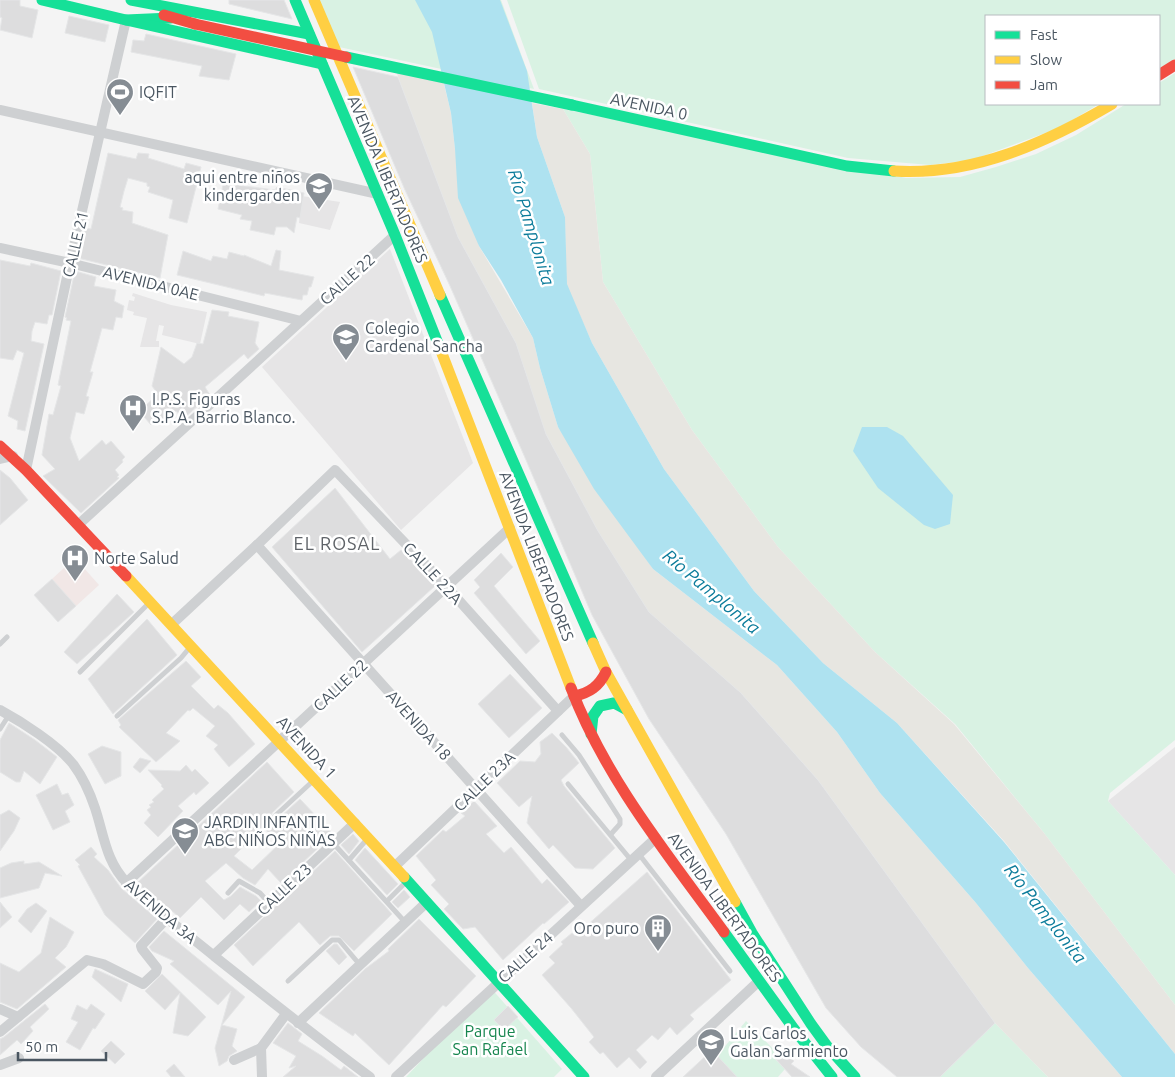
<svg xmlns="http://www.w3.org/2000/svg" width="1175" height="1077" viewBox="0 0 1175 1077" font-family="Ubuntu,sans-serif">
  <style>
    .education { fill: #e6e5e6 }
    .medical { fill: #f1e7e6 }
    .green { fill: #d9f2e3 }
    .sand { fill: #e7e6e1 }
    .water { fill: #aee2f0 }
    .building { fill: #ddddde; stroke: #e5e6e7; fill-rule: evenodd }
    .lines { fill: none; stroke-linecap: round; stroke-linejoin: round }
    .lane { stroke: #ced0d2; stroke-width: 5 }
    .street { stroke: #ced0d2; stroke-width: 10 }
    .fast { stroke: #16e098; stroke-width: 11 }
    .slow { stroke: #ffcf43; stroke-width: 11 }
    .jam { stroke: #f24e42; stroke-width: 11 }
    .fast-bridge { stroke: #16e098; stroke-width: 11 }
    .jam-bridge { stroke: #f24e42; stroke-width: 11 }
    .labels { text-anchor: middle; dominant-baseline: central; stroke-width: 5; stroke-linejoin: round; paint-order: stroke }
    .poi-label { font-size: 16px; fill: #4a5661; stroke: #fff; text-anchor: start }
    .street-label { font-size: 16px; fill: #4a5661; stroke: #fff }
    .park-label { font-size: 16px; fill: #17864f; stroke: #fff }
    .water-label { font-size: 18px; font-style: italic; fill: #0c7c9b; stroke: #fff }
    .neighbourhood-label { font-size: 18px; letter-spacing: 1px; fill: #5f6368; stroke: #fff }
  </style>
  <rect width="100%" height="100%" fill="#f4f4f4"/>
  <g class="education">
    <path d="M302,196L340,202L330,230L299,223Z"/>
    <path d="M390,249L473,463L401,530L262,367Z"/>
    <path d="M133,293L171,305L207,312L200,344L162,335L164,326L159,325L156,341H159V347H140L147,318L133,315L134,312L127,310L129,300L134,301L135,297L132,296Z"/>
    <path d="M1175,747V875L1108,801Z"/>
  </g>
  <path class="medical" d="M75,558L99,585L76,606L52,579Z"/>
  <g class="green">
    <path d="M318,0H501L534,89L339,47Z"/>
    <path d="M507,0H1175V59L1159,69V16H986V104H1099L1059,128L972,160L930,165L848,158L539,89Z"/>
    <path d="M1175,73V740L1110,793L1108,801L1175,875V1005L1044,833L955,724L875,652L778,547L692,430L603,282L590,154L563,109L906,178L960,177L996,167L1036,154L1076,135L1126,104H1159V83Z"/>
    <path d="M490,987L562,1069L554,1077H406Z"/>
    <path d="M746,1021L779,1055L775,1059L785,1069L778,1077H737L717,1056Z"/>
    <path d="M995,1023L1048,1077H940Z"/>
  </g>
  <g class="sand">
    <path d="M396,71L443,80L451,113L455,149L479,246L533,338L540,368L558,427L653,569L777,665L837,732L880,793L976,903L1028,968L1122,1077H1048L995,1023L818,780L741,693L649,612L598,531L546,434L516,343L458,237Z"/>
    <path d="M532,103L563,109L590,154L603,282L692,430L778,547L875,652L954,724L1044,833L1175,1005V1054L1004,841L897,723L823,663L754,591L664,469L592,343L566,284L565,217L537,137Z"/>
  </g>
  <g class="water">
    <path d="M415,0H500L527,71L537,137L565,217L567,284L592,343L664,469L754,591L823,663L897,723L1004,842L1175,1054V1077H1122L1028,968L976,903L880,793L837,732L777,665L653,569L594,489L558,427L540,368L533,338L501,280L479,246L458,198L455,149L451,113L432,32Z"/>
    <path d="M862,427H887L903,436L953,495L950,524L935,529L924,525L878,488L853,451Z"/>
  </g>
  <g class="building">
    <path d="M0,0H20V6L38,10L32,38L0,30L2,18L0,17Z"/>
    <path d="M229,0H284L292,19L229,4Z"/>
    <path d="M69,16L109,25L105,42L65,33Z"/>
    <path d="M146,34L236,54L229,80L199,76L202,66L131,52L133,40L144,41Z"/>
    <path d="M353,67L398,77L458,237L516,343L546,434L598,531L649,612L741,693L818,780L995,1023L940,1077H897L861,1047L826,1008L726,834L649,719L592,615L526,460L450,286L405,190Z"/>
    <path d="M108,153L136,159L138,153L149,154L148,158L184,169L186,163L201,167L187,223L169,218L173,200L148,192L150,187L147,186V183L128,178L124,191L120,207L123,208L122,210L133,212L132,223L168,235L160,278L78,258L85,228L91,229Z"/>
    <path d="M224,180L237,183V185L275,190L277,187L304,193L300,218L297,217L294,233L287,227H276L274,235L250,230L252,221L240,219L242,215L218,209Z"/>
    <path d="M276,250L281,251L279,270L314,277L311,287H309L307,295H303L302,300L265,293L264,296L177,275L183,251L211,261L213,256L227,259L229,252L244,256V255L271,266Z"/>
    <path d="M0,260L30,266L31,263L61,271L52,315H49L47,324L35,322L32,331L31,341L44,344L25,431L17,429L18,421L8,416L24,353L17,350L13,360L0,358Z"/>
    <path d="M75,271L96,277L94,286L116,290L114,301L124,306L122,318L116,317L113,330L102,328L90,372H93L86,396L89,397L84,414L76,412L70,438L79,461L102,440L106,445L111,441L125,457L122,460L123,462L115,470L119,475L117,477L119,478L81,513L43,476L55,469L42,455L49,414L53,415L61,386L58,385L71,321L66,320L67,318L65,317Z"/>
    <path d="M212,310L229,312L228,316L259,322L255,343L259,349L248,359L244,354L205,387L210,395L183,419L176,411L161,423L158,419L151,425L128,398L131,394L145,406L158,394L152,386L161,347L184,364L192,357L197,343L203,344Z"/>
    <path d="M0,470L10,478L28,500L0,525Z"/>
    <path d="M335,488L390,559L401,550L436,585L362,652L272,547Z"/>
    <path d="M501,553L513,567L494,586L540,641L526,654L474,593L480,587L474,580Z"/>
    <path d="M52,579L76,606L58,622L34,595Z"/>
    <path d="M117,594L134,612L77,664L64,652Z"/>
    <path d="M147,619L177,655L113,714L88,679Z"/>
    <path d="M186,661L201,677L191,686L214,709L218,705L228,713L255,744L229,767L214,749L218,745L206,736L215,726L193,708L190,711L188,710L166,733L180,741L156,762L119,727L121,725L118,720Z"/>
    <path d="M510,674L542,708L509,738L478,704Z"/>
    <path d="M9,723L35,740L57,757L40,784L24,771L20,782H16L0,772V740Z"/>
    <path d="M552,733L566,747L579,763L561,780L564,786L615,848L593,869L575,868L553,845L549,849L527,823L532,796L519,807L497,783L520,761L535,762L541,754L540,742Z"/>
    <path d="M102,746L121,752V776L105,784L88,754Z"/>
    <path d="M140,758L151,761L140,773L133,767Z"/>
    <path d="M267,762L294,792L272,813L271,816L272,819H278L300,799L333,834L281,883L268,869L255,885L243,878L226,863L205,881L224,900L231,896L240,887L256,896L261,901L249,912L240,904L224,920L201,897L180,918L171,910L169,911L137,883ZM263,827L279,844L252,870L234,856Z"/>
    <path d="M186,765L192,772L195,769L209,783L196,795L194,792L178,806L183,811L158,837L144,823L151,815L147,810L151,807L149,805L154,802L152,800L164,789L161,786L162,785L148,770L180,771Z"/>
    <path d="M57,784L62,795L68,793L74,805L65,811L70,822L53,830L36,795Z"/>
    <path d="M474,801L497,826L486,834L504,853L511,847L542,884L547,879L569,902L544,924L543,923L503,960L475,927L463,929L444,909L449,904L431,885L436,880L416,856L443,830L446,832L465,816L461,813Z"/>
    <path d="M9,810L20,818L14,831L0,851V815Z"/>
    <path d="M353,834L359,841L349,854L341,845Z"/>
    <path d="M91,847L97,854L94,857L108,870L121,888L157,919L135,943L105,915L78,866L80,865L75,860Z"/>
    <path d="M365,848L398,884L387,895L355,860Z"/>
    <path d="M335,851L392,914L354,951L339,936H330L320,945L299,922L253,966L234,945Z"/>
    <path d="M24,861V864L39,862L62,876L45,873L39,888L0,898V868L11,863Z"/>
    <path d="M647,872L731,980L690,1015L694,1019L677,1035L670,1027L658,1040L652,1035L636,1050L647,1062L640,1069L629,1057L617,1068L603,1052L600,1054L589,1042L594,1037L571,1008L542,975L555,963L549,957L563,944L561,942L572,933L575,936Z"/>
    <path d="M404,890L410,897L398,908L392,902Z"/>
    <path d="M0,902L12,917L0,928Z"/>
    <path d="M36,903L47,911L31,933L18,921L27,909Z"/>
    <path d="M50,917L74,932L66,947L55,958L66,967L17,1009L0,1002V963L19,972L41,953Z"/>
    <path d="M419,919L476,976L446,1007L443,1005L389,1065L355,1033L353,1036L319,1013L365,969L389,951L388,949Z"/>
    <path d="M164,931L245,997L222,1025L237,1029L232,1046L237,1051L229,1056L227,1061L219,1066L215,1048L231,991L218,1005L170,964L174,961L152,951L149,947Z"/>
    <path d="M334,944H337L347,957L339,965L326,951Z"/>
    <path d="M95,969L128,984L121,1002L92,977Z"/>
    <path d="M162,974L206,1017L188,1036L173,1033L180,993L165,1010L145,991Z"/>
    <path d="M45,1004L49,1009L30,1027L33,1031L21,1044L17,1040L0,1055V1039L4,1037Z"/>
    <path d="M91,1004L105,1014L95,1029L93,1028L80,1050L66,1042L78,1022L71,1019L77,1005L87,1010Z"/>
    <path d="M508,1006L518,1017L504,1030L494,1020Z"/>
    <path d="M288,1023L302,1034L298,1041L322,1056L341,1070L344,1066L358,1077H283L296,1066L289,1068L296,1056L273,1043Z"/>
    <path d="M111,1041L125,1054L115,1064L101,1051Z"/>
    <path d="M712,1050L737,1077H683Z"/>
    <path d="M784,1051L794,1061L791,1064L810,1077H792L772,1055L775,1052L779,1055Z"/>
    <path d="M174,1064L185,1077H171L166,1071Z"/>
  </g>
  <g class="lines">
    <g class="lane">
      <path d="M0,644L7,637"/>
      <path d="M80,672L150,602"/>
      <path d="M117,716L181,658L191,646"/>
      <path d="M0,729L9,715"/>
      <path d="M562,735L579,755L620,819V824L611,834"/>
      <path d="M568,784L631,860"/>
      <path d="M275,816L314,780"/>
      <path d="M333,843L405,922"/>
      <path d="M638,853L730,971"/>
      <path d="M349,860L368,838"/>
      <path d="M228,893L239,881L260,893L269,903"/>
      <path d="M387,901L406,882"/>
      <path d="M288,981L332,940H339L360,965"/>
    </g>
    <g class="street">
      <path d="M0,110L378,194"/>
      <path d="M0,248L70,263L301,321"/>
      <path d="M0,459L13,456"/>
      <path d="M26,470L70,263L126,20"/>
      <path d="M78,525L395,235"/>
      <path d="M257,545L581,906"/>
      <path d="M172,624L257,545L335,470L446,586L558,711"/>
      <path d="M0,710C22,722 57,744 73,764C82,776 90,793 95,808C104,835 106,862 127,883C154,910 185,932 214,956C266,997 317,1038 370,1077"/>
      <path d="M394,867L574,696"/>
      <path d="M126,883L510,528"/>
      <path d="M214,955L355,823"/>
      <path d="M0,1009L18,1017"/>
      <path d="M298,1023L427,902"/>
      <path d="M0,1032L87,960L103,964L143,984L156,972L157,968L142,949L141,946L167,918"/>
      <path d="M234,1060L261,1048"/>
      <path d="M0,1065L19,1058"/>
      <path d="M262,1077L261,1048L286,1014"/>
      <path d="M396,1077L656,838"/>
      <path d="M656,1077L759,981"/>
    </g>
    <g class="fast">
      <path d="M42,0L126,20L171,18"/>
      <path d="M131,0L309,34"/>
      <path d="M295,0L395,235L441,351"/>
      <path d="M126,20L322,64"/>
      <path d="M572,105L847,166L894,171"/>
      <path d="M440,295L593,643"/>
      <path d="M591,734L593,716L600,706L614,703L627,710"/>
      <path d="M404,877L584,1077"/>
      <path d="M735,902L752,933L811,1024L827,1046L855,1077"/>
      <path d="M724,932L794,1029L832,1077"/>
    </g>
    <g class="slow">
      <path d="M314,0L440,295"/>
      <path d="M894,171C973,176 1046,143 1112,104"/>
      <path d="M441,351L571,688"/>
      <path d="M126,576L404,877"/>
      <path d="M593,643L606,672L735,902"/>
    </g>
    <g class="jam">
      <path d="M164,15L195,24"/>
      <path d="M1159,75L1175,65"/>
      <path d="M0,446L26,470L126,576"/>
      <path d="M571,688C605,778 668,855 724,932"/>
      <path d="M574,696C590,693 599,686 606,672"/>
    </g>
    <path class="fast-bridge" d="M346,57L572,105"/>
    <path class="jam-bridge" d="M195,24L346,57"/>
  </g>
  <defs>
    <g id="stadium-pin" transform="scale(1.4375)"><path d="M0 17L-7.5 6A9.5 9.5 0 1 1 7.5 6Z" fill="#868d94" stroke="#fff"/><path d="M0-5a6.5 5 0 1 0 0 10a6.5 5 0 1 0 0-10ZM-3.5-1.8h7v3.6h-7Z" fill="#fff"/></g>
    <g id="school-pin" transform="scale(1.4375)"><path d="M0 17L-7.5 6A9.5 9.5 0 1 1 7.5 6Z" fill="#868d94" stroke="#fff"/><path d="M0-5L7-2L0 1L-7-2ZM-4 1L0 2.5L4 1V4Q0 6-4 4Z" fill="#fff"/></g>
    <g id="hospital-pin" transform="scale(1.4375)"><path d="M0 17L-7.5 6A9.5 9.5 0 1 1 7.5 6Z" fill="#868d94" stroke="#fff"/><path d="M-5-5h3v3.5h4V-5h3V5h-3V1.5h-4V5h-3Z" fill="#fff"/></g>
    <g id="building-pin" transform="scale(1.4375)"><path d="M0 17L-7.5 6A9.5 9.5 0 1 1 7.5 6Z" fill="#868d94" stroke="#fff"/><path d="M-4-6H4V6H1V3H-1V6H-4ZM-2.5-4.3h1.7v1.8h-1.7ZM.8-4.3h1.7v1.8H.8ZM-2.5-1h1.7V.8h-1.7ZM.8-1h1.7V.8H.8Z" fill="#fff"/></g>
    <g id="university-pin" transform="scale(1.4375)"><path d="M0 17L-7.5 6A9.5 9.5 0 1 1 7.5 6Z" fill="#868d94" stroke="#fff"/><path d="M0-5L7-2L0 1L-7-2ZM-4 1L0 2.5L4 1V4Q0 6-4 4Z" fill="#fff"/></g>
  </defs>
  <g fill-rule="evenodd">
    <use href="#stadium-pin" x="120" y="92"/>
    <use href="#school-pin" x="319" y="186"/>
    <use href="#school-pin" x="346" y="337"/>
    <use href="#hospital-pin" x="133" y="408"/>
    <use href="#hospital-pin" x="75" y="558"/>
    <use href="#school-pin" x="185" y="831"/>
    <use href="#building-pin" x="658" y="928"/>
    <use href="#university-pin" x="711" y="1042"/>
  </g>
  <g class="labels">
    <g class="poi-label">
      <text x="139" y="92">IQFIT</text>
      <text x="300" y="177" text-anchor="end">aqui entre niños<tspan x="300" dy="18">kindergarden</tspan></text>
      <text x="365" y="328">Colegio<tspan x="365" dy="18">Cardenal Sancha</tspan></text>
      <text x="152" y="399">I.P.S. Figuras<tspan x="152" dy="18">S.P.A. Barrio Blanco.</tspan></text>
      <text x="94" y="558">Norte Salud</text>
      <text x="204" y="822">JARDIN INFANTIL<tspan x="204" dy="18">ABC NIÑOS NIÑAS</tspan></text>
      <text x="639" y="928" text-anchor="end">Oro puro</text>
      <text x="730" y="1033">Luis Carlos<tspan x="730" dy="18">Galan Sarmiento</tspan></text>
    </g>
    <g class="street-label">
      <text transform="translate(649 106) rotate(12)">AVENIDA 0</text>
      <text transform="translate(388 179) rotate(67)">AVENIDA LIBERTADORES</text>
      <text transform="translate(75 244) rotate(-77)">CALLE 21</text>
      <text transform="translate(347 279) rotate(-42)">CALLE 22</text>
      <text transform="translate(151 283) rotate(14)">AVENIDA 0AE</text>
      <text transform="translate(537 556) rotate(69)">AVENIDA LIBERTADORES</text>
      <text transform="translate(433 573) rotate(47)">CALLE 22A</text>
      <text transform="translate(340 685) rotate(-43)">CALLE 22</text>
      <text transform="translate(419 725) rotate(48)">AVENIDA 18</text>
      <text transform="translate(307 747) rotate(47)">AVENIDA 1</text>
      <text transform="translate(484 781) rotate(-44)">CALLE 23A</text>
      <text transform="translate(284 889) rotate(-43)">CALLE 23</text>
      <text transform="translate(725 907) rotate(54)">AVENIDA LIBERTADORES</text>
      <text transform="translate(161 911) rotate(41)">AVENIDA 3A</text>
      <text transform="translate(525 957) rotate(-42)">CALLE 24</text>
    </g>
    <g class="park-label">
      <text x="490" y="1031">Parque<tspan x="490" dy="18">San Rafael</tspan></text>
    </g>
    <g class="water-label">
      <text transform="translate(532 227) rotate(73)">Río Pamplonita</text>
      <text transform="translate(712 591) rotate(40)">Río Pamplonita</text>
      <text transform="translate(1046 913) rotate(52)">Río Pamplonita</text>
    </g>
    <g class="neighbourhood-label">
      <text x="337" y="543">EL ROSAL</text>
    </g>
  </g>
  <rect x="985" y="15" width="175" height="90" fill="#ffffff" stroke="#b7bbc0"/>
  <rect x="995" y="31" width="25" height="8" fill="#16e098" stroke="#b7bbc0"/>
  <text x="1030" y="40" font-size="15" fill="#4a5661">Fast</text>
  <rect x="995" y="56" width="25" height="8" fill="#ffcf43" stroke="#b7bbc0"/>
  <text x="1030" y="65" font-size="15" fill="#4a5661">Slow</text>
  <rect x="995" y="81" width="25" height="8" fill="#f24e42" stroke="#b7bbc0"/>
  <text x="1030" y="90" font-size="15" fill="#4a5661">Jam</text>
  <path d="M18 1052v8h88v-8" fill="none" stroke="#4a5661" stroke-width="2.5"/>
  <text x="25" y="1052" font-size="15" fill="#4a5661" stroke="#ffffff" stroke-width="4" paint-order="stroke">50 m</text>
</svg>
